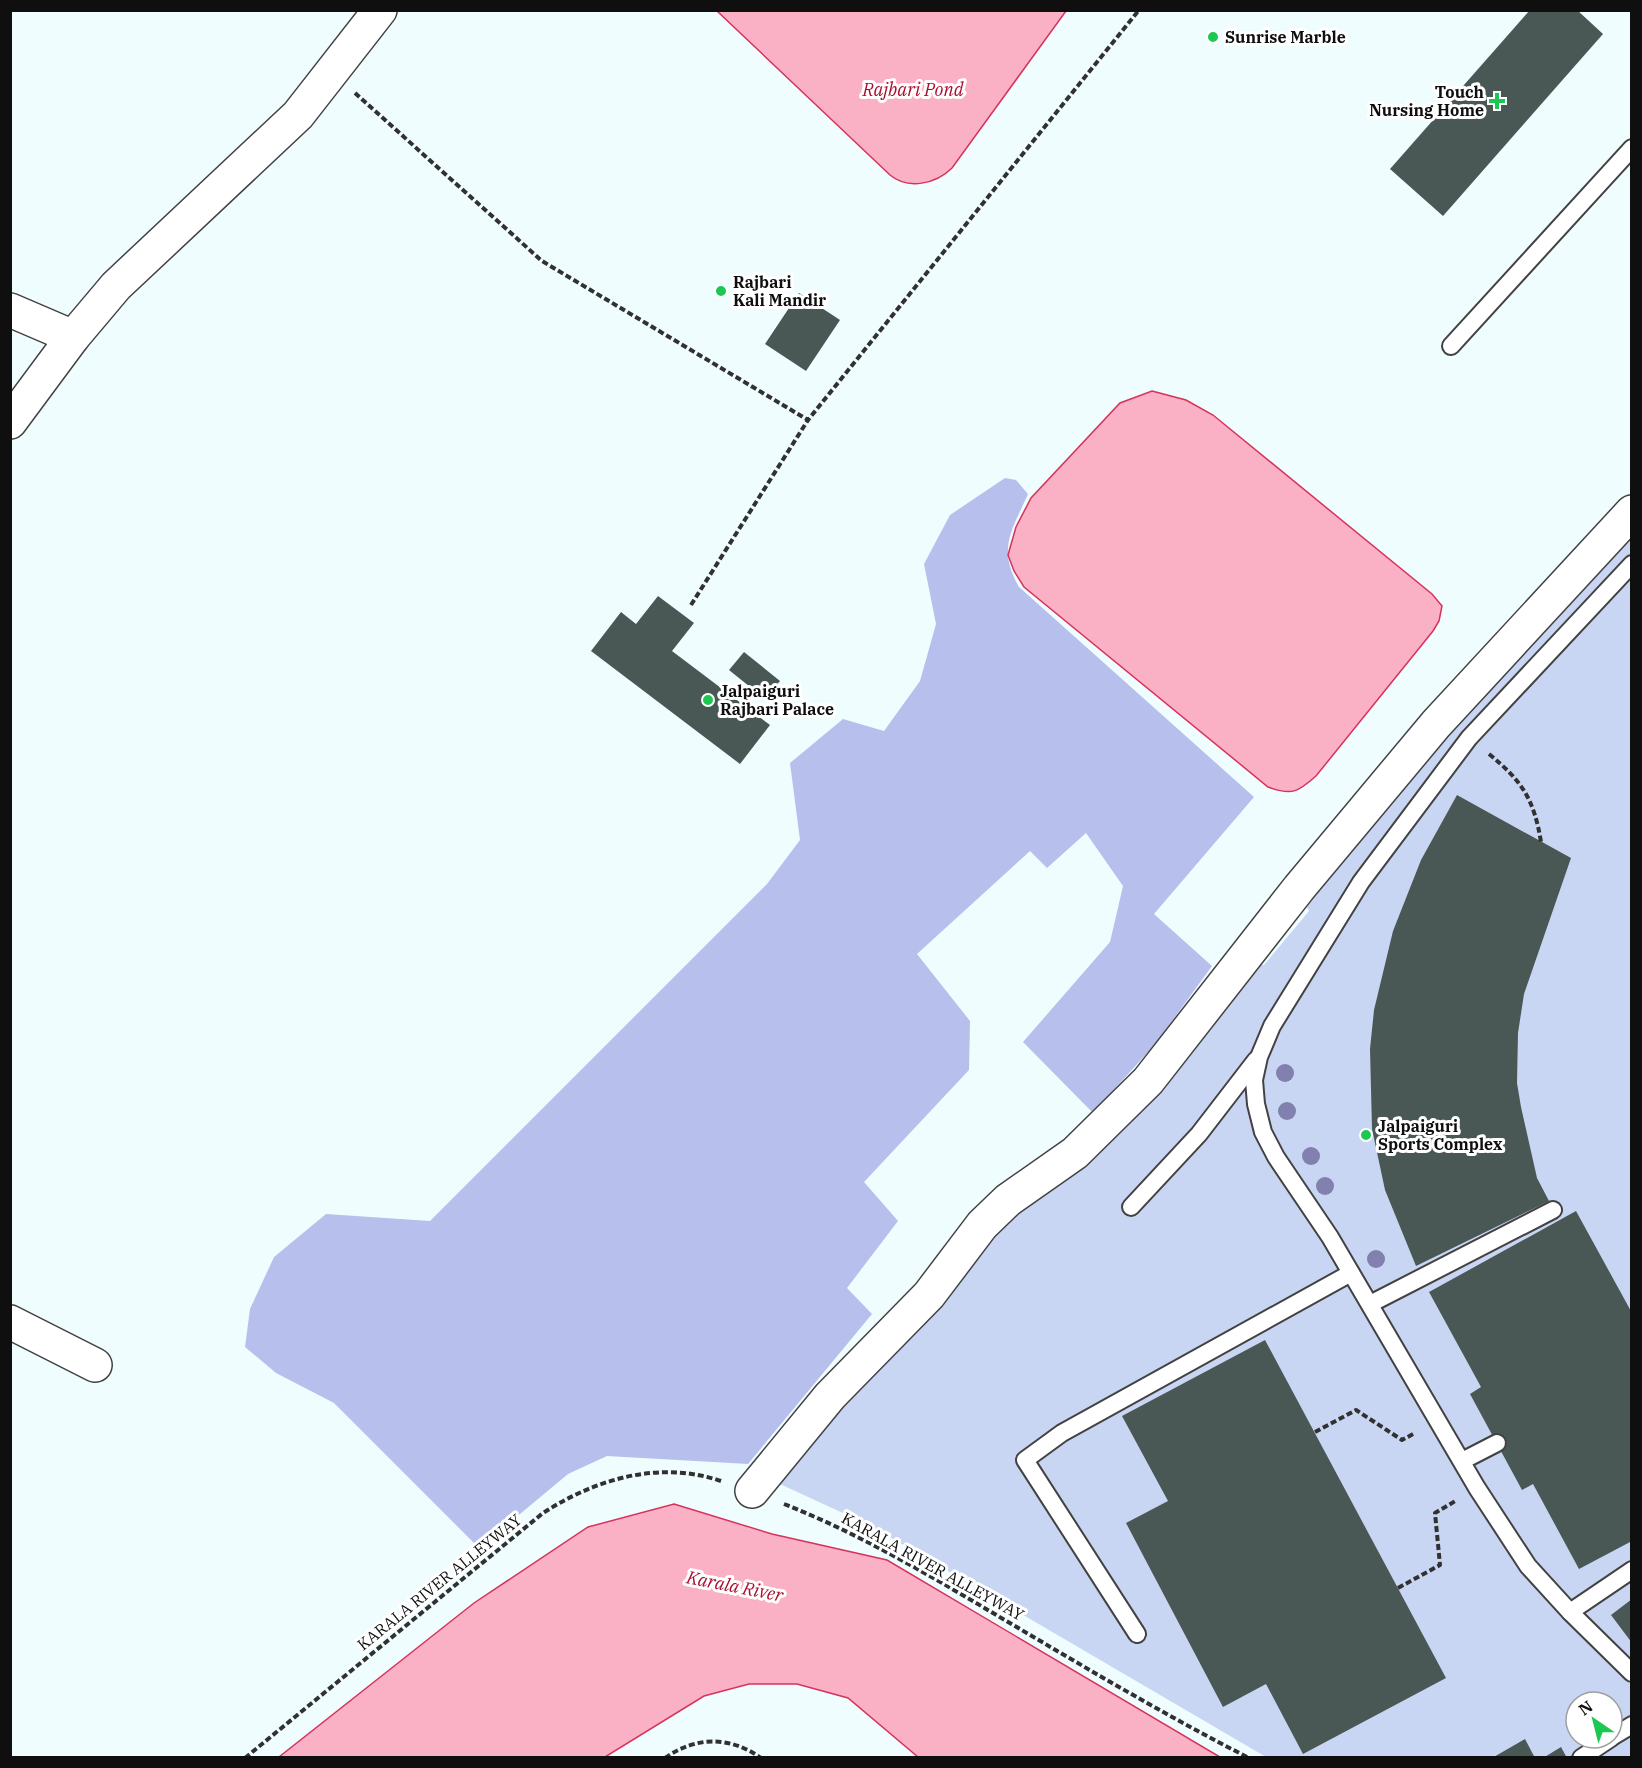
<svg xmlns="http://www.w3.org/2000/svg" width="1642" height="1768" viewBox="0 0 1642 1768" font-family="'IBM Plex Serif',serif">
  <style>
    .green { fill: #b7bfed }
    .pitch { fill: #c9d6f3; fill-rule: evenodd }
    .water { fill: #fab1c5; stroke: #d6335b; stroke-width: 1.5 }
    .building { fill: #4a5855 }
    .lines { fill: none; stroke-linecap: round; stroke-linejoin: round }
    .lane-casing { stroke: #424242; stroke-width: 20 }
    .street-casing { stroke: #424242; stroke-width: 36 }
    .path { stroke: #313131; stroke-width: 4; stroke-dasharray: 6 3; stroke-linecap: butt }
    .lane { stroke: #fff; stroke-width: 16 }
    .street { stroke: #fff; stroke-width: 33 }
    .tree { fill: #8180ae }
    .poi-dot { fill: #1dc852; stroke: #fff; stroke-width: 2 }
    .labels { text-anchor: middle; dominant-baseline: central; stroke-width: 6; stroke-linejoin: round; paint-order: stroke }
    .poi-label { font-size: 16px; font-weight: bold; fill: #0f0f0f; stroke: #fff; text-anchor: start }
    .street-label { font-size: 16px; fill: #0f0f0f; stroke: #fff }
    .water-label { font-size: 18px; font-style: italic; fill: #a90f2f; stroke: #fff }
  </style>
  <rect width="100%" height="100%" fill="#f0fdff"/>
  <path class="green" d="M1005,478L1016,480L1028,494C1012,530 997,549 1019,587L1254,797L1154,914L1212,966L1156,1043L1093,1113L1023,1042L1110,942L1123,886L1086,833L1047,868L1030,851L917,954L970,1021L969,1070L864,1182L898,1221L847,1288L872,1314L748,1464L607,1456L568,1474L479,1548L334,1403L276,1373L245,1347L250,1309L274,1257L326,1214L430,1221L767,884L800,840L790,763L843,719L884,731L920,681L936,624L924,564L950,515Z"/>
  <path class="pitch" d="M1631,524V1757H1266L871,1526L769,1479L986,1236L1251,964L1264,965L1309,911L1302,899ZM1576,1702H1612V1738H1576Z"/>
  <g class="water">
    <path d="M717,11H1066L952,168C936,184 908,190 890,175Z"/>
    <path d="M1152,391L1186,400L1213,415L1432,594L1442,606L1439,621L1433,631L1316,776C1298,792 1292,796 1268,787L1024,587L1014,571L1008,555L1016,527L1031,498L1120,403Z"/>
    <path d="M674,1504L772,1534L887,1560L1220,1757H918L848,1698L797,1684H749L704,1696L605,1757H279L474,1603L588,1527Z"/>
  </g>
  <g class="building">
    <path d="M1530,10H1577L1603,34L1443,216L1390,169Z"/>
    <path d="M799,293L840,320L806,371L765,344Z"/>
    <path d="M658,596L694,623L672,651L770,725L740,764L591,651L621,612L636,624Z"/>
    <path d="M744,652L780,681L765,699L729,670Z"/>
    <path d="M1457,795L1571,858L1524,994L1518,1033L1517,1083L1521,1107L1537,1178L1549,1201L1416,1266L1385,1190L1372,1129L1370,1049L1374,1010L1393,931L1421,860Z"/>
    <path d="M1576,1211L1632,1313V1541L1579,1569L1533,1484L1522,1490L1470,1394L1481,1387L1429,1292Z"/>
    <path d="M1265,1340L1446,1678L1303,1754L1266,1684L1223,1707L1126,1523L1168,1501L1122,1416Z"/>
    <path d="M1632,1599V1643L1611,1615Z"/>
    <path d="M1525,1739L1535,1758H1492Z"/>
    <path d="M1561,1747L1567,1758H1543Z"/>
  </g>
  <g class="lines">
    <g class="lane-casing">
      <g id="lane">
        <path d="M1451,346L1632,148"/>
        <path d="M1632,564L1469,738L1361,882L1272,1026L1259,1057L1254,1080L1256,1104L1263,1132L1276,1157L1330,1237L1477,1488L1528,1566L1570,1612L1632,1673"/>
        <path d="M1131,1207L1199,1134L1256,1060"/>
        <path d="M1370,1304L1553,1210"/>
        <path d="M1462,1461L1497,1443"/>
        <path d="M1570,1612L1632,1570"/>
        <path d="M1137,1634L1025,1460L1062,1433L1351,1273"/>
        <path d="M1612,1737L1632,1725"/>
        <path d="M1581,1758L1611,1738"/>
      </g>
    </g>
    <g class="street-casing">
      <g id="street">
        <path d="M10,310L73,337"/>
        <path d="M10,422L73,337L116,286L298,115L380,10"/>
        <path d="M10,1322L95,1365"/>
        <path d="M752,1491L830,1396L929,1295L982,1225L1008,1200L1075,1153L1148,1081L1299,888L1436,724L1632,512"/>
      </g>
    </g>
    <g class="path">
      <path d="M355,93L542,261L808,420L1139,10"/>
      <path d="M691,605L808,420"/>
      <path d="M1489,754C1522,781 1534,799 1541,842"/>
      <path d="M1315,1432L1356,1410L1402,1440L1415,1433"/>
      <path d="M784,1504C860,1534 929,1575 998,1616C1081,1665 1163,1714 1249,1758"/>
      <path d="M1398,1588L1440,1565L1435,1513L1457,1500"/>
      <path d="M245,1758L543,1513C596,1479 659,1460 721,1481"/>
      <path d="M665,1758C696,1736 730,1736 761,1758"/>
    </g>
    <use href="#lane" class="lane"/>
    <use href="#street" class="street"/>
  </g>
  <g class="tree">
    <circle cx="1285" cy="1073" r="9"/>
    <circle cx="1287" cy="1111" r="9"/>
    <circle cx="1311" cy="1156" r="9"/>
    <circle cx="1325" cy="1186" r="9"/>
    <circle cx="1376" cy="1259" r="9"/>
  </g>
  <g class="poi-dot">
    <circle cx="1213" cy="37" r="6"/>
    <path d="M1494 92h6v6h6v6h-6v6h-6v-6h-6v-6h6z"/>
    <circle cx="721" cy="291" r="6"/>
    <circle cx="708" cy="700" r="6"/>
    <circle cx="1366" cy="1135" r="6"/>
  </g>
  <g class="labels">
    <g class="poi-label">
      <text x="1225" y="37">Sunrise Marble</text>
      <text x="1484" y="92" text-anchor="end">Touch<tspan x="1484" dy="18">Nursing Home</tspan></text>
      <text x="733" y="282">Rajbari<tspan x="733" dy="18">Kali Mandir</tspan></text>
      <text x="720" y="691">Jalpaiguri<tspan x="720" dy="18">Rajbari Palace</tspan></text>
      <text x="1378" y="1126">Jalpaiguri<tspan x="1378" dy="18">Sports Complex</tspan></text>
    </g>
    <g class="street-label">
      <text transform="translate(933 1566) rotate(29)">KARALA RIVER ALLEYWAY</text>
      <text transform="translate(439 1582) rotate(-39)">KARALA RIVER ALLEYWAY</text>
    </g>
    <g class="water-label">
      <text x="913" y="89">Rajbari Pond</text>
      <text transform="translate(735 1586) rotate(11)">Karala River</text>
    </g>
  </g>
  <rect width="1642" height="1768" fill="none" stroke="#0f0f0f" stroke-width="24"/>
  <g transform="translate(1594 1720) rotate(325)"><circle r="28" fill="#ffffff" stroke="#9f9f9f" stroke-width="1.5"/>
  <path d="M0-4.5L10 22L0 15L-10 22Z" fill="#1dc852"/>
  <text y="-9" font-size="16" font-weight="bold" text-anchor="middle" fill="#0f0f0f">N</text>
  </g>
</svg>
